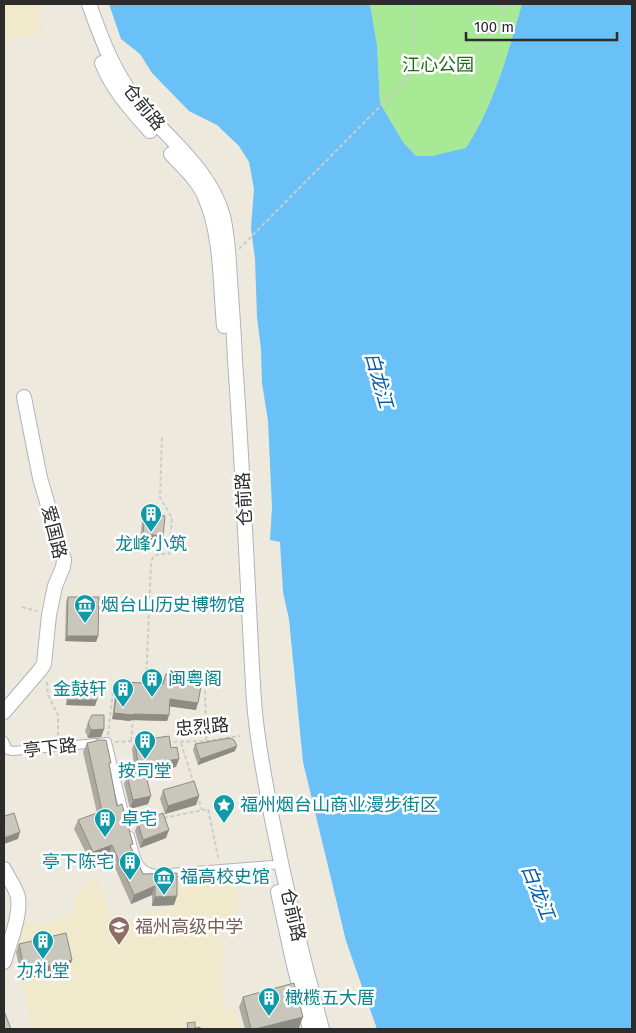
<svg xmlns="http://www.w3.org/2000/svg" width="636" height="1033" viewBox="0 0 636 1033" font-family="'Fira Sans','Noto Sans SC',sans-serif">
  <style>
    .education { fill: #f1e9cb }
    .green { fill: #a8e996 }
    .water { fill: #69c1f8 }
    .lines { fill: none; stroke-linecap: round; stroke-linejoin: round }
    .pedestrian-casing { stroke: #b1b2c0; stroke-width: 10 }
    .tertiary-casing { stroke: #b1b2c0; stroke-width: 16 }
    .path { stroke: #ccc; stroke-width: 2; stroke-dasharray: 4 2.5; stroke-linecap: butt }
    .pedestrian { stroke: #fff; stroke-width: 8 }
    .tertiary { stroke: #fff; stroke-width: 14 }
    .wall { fill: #adaba1 }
    .shaded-wall { fill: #8d8b83 }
    .building { fill: #c9c7bb; stroke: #8d8b83 }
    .labels { text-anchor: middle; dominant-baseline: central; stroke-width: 5; stroke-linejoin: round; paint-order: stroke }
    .park-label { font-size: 18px; fill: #1d7015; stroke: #fff }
    .street-label { font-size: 18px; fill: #2c2c2c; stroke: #fff }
    .culture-label { font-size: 18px; fill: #0d838f; stroke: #fff; text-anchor: start }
    .education-label { font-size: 18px; fill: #785e54; stroke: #fff; text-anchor: start }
    .water-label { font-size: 19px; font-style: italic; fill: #035ca8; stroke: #fff }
  </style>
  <rect width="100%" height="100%" fill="#eee9dd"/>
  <g class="education">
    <path d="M4,4H36L43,32L4,41Z"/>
    <path d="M234,873L240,908L228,916L216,919L223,951L222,992L226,1010L234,1008L240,1029H33L16,952L21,922L46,925L76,913L74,895L96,878L116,927L152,911L174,909V882Z"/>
  </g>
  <path class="green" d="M370,4H522C508,53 494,105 466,149L432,156H416L403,142L380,103L377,45Z"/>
  <path class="water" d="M109,4H370L377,45L380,103L403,142L416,156H432L466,148C494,105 508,53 522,4H632V1029H377L346,941L303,762L289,619L283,592L280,542L270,540L272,507L268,421L262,383L261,349L257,317L255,259L251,228L254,189L249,162L239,146L217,125L189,111L152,73L140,54L121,39Z"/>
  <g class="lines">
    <g class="pedestrian-casing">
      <g id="pedestrian">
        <path d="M4,741L8,750L13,751L107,742L125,817"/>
        <path d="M130,836C135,854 136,874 158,874L272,865"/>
      </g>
    </g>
    <g class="tertiary-casing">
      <g id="tertiary">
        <path d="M89,4C102,40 112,69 136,100C165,137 210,168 223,216C228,237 229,259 230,280C232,307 234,334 235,361C243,469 247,577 253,685C255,731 264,774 272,819C286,890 303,960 322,1029"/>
        <path d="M102,63C112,89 132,111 150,131"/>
        <path d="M171,154C183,167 198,180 205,197C222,236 220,284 224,326"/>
        <path d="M4,712L40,670L44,664L49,615L55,586L63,567L64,560L40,478L24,397"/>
        <path d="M4,869C8,878 16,888 18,897C21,916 9,944 4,962"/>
        <path d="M278,892L293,961L310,1029"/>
      </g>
    </g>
    <g class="path">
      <path d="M415,4V71"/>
      <path d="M239,249L415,71C434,54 443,45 465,64L499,26L506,4"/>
      <path d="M22,607L37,611"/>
      <path d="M47,682L48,695L58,715V737"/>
      <path d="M146,684L151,563L153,557L159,554H169L172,518L160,497L162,437"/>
      <path d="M205,684L206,741"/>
      <path d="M108,735L113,691L118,686L124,684"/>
      <path d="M131,741L133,719"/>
      <path d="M115,742L135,741"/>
      <path d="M167,742L206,741L240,736"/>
      <path d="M181,743L194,784"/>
      <path d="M197,795L202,810"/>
      <path d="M164,818L208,809L219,861"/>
    </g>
    <use href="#pedestrian" class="pedestrian"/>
    <use href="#tertiary" class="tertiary"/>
  </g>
  <g class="wall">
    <path d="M145,514L160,544L140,542L142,522Z"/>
    <path d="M68,597L98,636L96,642L65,641L66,602Z"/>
    <path d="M166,674L196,710L169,706V715L167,721L131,720L130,721L112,719L115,695L117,689L120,690L123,682L162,684Z"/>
    <path d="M69,682L95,706L66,705L67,688Z"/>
    <path d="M88,723L104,729L101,737L88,738L85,731Z"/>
    <path d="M96,740L109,767L117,806L131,847L143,874L174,905L152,906V895L131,904L109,854L90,861L74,829L78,820L97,813L83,752L87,743L95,742Z"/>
    <path d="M135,741L171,748L176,767L135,773L132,749Z"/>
    <path d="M195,744L235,751L198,765L193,750Z"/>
    <path d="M127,776L148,804L130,809L124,784Z"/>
    <path d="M163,790L199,796L196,805L165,814L160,799Z"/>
    <path d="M138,823L166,838L140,848L135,831Z"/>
    <path d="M19,944L72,960L69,968L22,980L16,952Z"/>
    <path d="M243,997L299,1028L292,1029H245L239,1007Z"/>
  </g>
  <g class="shaded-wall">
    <path d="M143,534L163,536L160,544L140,542Z"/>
    <path d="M67,636H98L96,642L65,641Z"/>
    <path d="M170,699L198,703L196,710L167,706Z"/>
    <path d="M68,700H97L95,706L66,705Z"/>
    <path d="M114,713L133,714L169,715L167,721L131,720L130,721L112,719Z"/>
    <path d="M104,729L101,737L88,738L91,730Z"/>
    <path d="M237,746L235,751L198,765L200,759Z"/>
    <path d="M179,759L176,767L135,773L138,765Z"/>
    <path d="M151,796L148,804L130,809L133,800Z"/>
    <path d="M199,796L196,805L165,814L168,806Z"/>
    <path d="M169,830L166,838L140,848L143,840Z"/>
    <path d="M20,832L18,839L4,844V838Z"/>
    <path d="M112,845L109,854L90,861L93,852Z"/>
    <path d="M155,886L152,895L131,904L134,895Z"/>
    <path d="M177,896L174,905L152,906L155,897Z"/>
    <path d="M72,960L69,968L22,980L25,972Z"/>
    <path d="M303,1017L299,1028L292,1029H255Z"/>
  </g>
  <g class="building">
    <path d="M145,514L165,516L163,536L143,534Z"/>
    <path d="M68,597H99L98,636H67Z"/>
    <path d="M166,674L202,681L198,703L170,699L169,715L133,714V715L114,713L117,689L122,690L123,682L163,684Z"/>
    <path d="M69,682L98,683L97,700H68Z"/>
    <path d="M92,715H104V729L91,730L88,723Z"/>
    <path d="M169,736L171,748L177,747L179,759L138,765L135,741Z"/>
    <path d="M230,738L234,740L237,746L200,759L195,744Z"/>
    <path d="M96,740H106L111,763H109L117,806L122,804L133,844L130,845L143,874L177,873V896L155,897V886L134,895L112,845L93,852L78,820L102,811L87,743L96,741Z"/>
    <path d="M145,772L151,796L133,800L127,776Z"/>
    <path d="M194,781L199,796L168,806L163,790Z"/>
    <path d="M4,812L5,816L14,813L20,832L4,838Z"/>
    <path d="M163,813L169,830L143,840L138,823Z"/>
    <path d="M66,933L72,960L25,972L19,944Z"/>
    <path d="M294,983L303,1017L255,1029H251L243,997Z"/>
    <path d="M4,1011L11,1029H4Z"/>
    <path d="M195,1022V1028L200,1027V1029H184H188L187,1023Z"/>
  </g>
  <defs>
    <g id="building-pin" transform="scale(1.125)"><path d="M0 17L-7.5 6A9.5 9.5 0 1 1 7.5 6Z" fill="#0f9aa8" stroke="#fff"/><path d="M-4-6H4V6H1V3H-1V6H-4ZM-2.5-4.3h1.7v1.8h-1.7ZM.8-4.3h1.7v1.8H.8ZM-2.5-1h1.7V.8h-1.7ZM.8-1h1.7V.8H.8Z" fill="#fff"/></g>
    <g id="museum-pin" transform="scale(1.125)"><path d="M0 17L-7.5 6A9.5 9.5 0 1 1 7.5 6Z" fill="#0f9aa8" stroke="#fff"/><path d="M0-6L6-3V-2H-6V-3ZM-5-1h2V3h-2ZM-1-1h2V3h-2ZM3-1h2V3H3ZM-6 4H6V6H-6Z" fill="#fff"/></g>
    <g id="sight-pin" transform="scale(1.125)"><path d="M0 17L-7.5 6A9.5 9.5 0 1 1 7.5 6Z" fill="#0f9aa8" stroke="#fff"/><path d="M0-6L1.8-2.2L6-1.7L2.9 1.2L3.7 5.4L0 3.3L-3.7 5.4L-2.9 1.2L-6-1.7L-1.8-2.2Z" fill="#fff"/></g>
    <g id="school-pin" transform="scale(1.125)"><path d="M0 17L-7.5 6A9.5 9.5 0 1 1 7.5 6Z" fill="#8d6e63" stroke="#fff"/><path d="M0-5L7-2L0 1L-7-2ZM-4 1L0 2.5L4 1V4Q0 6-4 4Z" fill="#fff"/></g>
  </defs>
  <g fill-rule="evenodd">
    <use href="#building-pin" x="151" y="514"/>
    <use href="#museum-pin" x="85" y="605"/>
    <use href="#building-pin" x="152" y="679"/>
    <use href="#building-pin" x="123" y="689"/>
    <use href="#building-pin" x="145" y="741"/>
    <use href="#sight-pin" x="224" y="805"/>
    <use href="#building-pin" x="105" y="819"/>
    <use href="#building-pin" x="130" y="862"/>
    <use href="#museum-pin" x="164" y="877"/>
    <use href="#school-pin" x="119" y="927"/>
    <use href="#building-pin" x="43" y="941"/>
    <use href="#building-pin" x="269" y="998"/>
  </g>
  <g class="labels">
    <g class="park-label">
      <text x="438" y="65">江心公园</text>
    </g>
    <g class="street-label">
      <text transform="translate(144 107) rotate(51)">仓前路</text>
      <text transform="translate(244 499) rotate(-93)">仓前路</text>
      <text transform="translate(54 532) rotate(76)">爱国路</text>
      <text transform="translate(202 727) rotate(-5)">忠烈路</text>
      <text transform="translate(50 748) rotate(-6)">亭下路</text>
      <text transform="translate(293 915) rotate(77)">仓前路</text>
    </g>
    <g class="culture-label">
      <text x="151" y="544" text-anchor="middle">龙峰小筑</text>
      <text x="101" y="605">烟台山历史博物馆</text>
      <text x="168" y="679">闽粤阁</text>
      <text x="107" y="689" text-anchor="end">金鼓轩</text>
      <text x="145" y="771" text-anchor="middle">按司堂</text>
      <text x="240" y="805">福州烟台山商业漫步街区</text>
      <text x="121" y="819">卓宅</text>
      <text x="114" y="862" text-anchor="end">亭下陈宅</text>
      <text x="180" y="877">福高校史馆</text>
      <text x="43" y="971" text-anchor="middle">力礼堂</text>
      <text x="285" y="998">橄榄五大厝</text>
    </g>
    <g class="education-label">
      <text x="135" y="927">福州高级中学</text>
    </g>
    <g class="water-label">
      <text transform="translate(379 380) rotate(74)">白龙江</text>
      <text transform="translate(538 892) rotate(68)">白龙江</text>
    </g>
  </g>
  <rect width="636" height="1033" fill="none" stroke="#2c2c2c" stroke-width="10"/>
  <path d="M466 32v8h151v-8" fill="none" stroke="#2c2c2c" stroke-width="2.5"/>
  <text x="474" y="32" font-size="15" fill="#2c2c2c" stroke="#ffffff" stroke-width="4" paint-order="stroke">100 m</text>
</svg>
